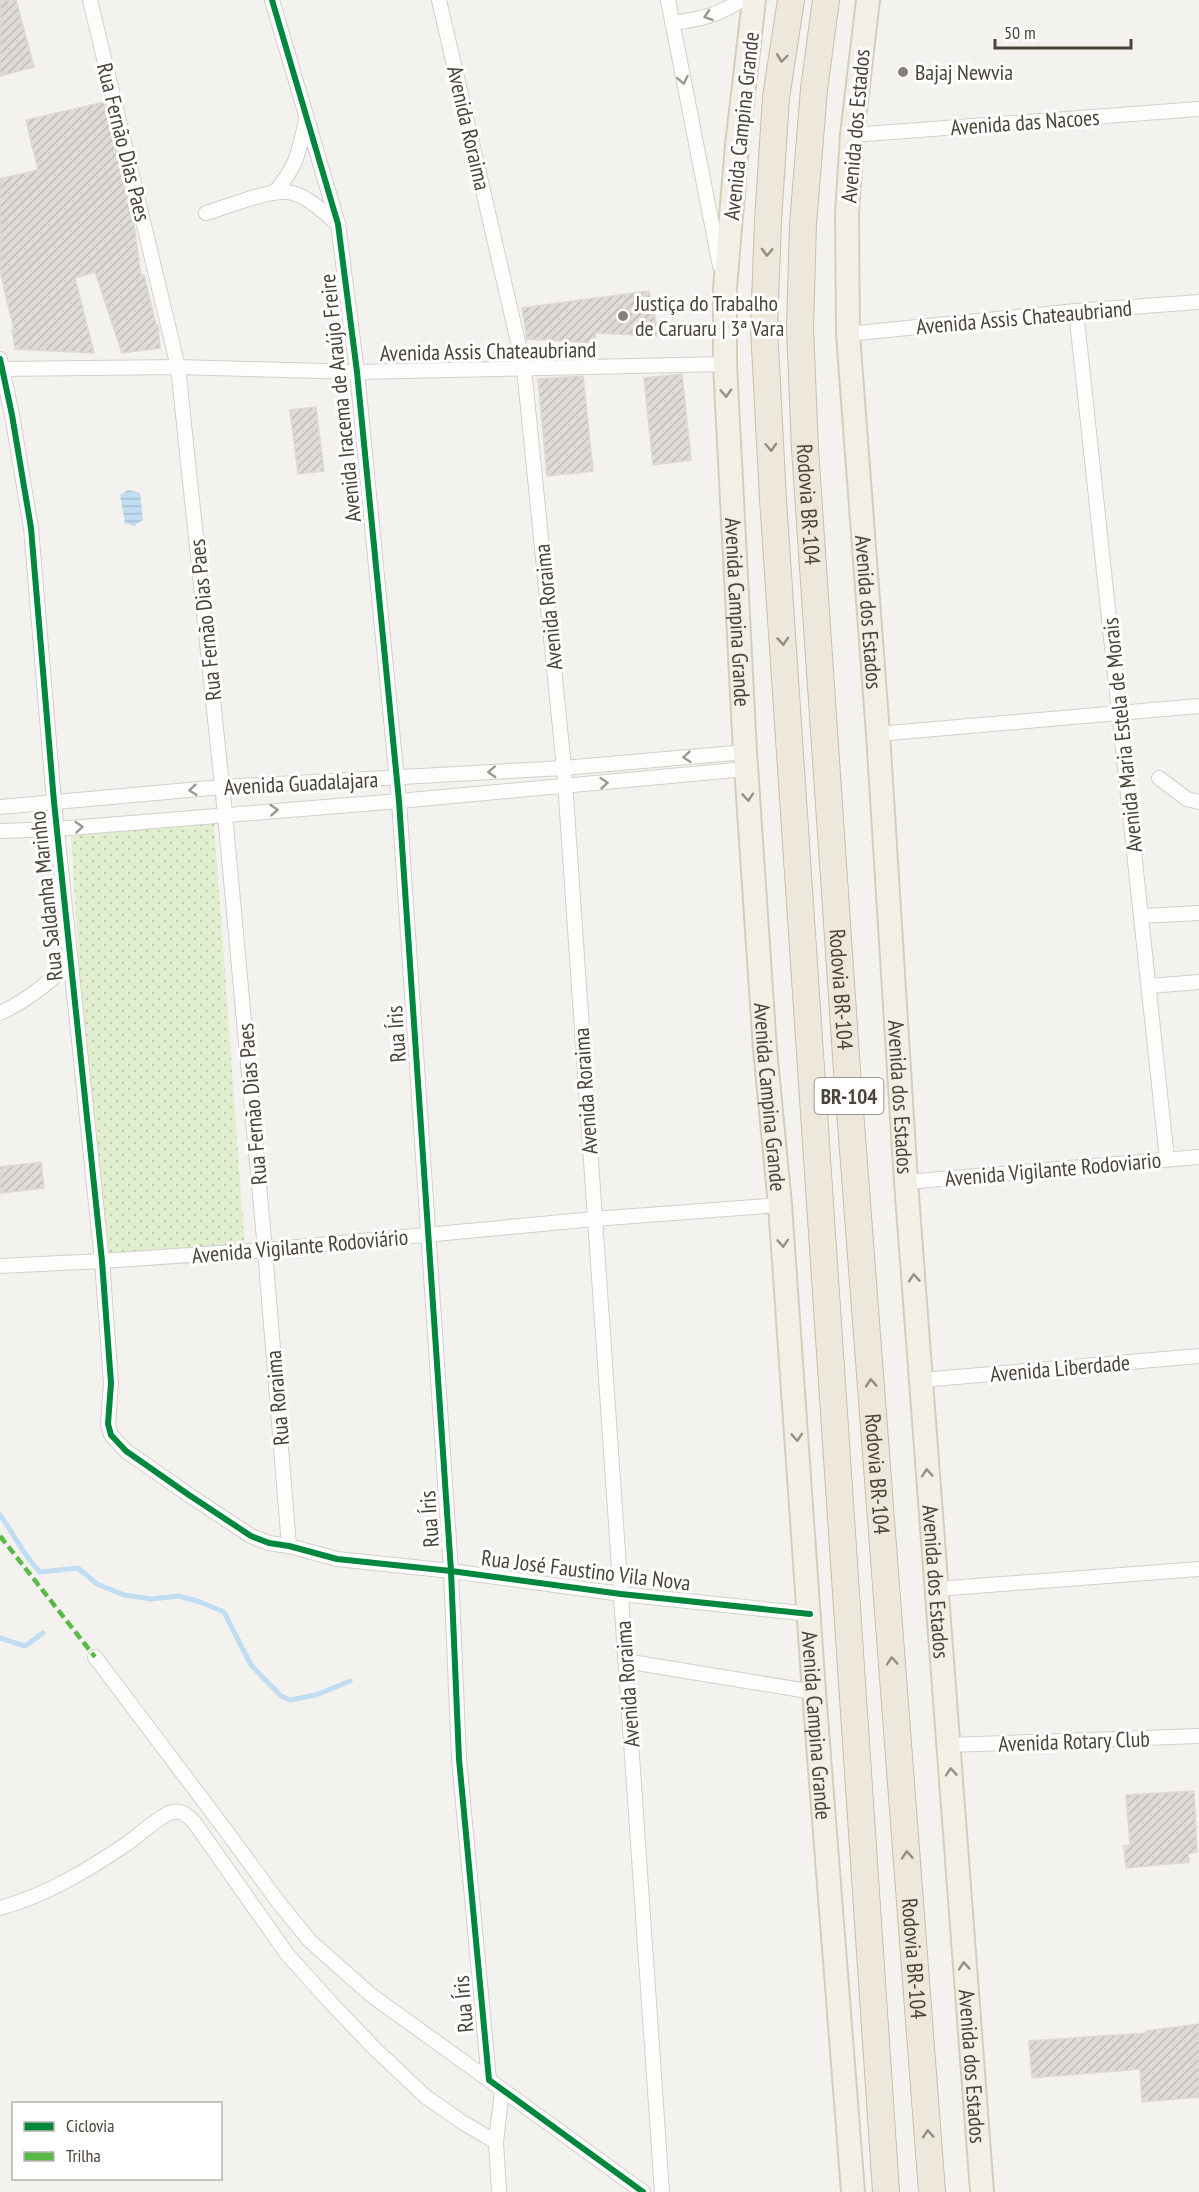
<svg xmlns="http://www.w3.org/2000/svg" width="1199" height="2192" viewBox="0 0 1199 2192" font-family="'PT Sans Narrow',sans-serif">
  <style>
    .park { fill: url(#park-dots) }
    .water { fill: url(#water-rules) }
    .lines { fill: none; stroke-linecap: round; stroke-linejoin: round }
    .stream { stroke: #c0ddf1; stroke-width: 5 }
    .building { fill: url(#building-hatch); stroke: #dcd9d4; stroke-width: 1.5 }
    .street-casing { stroke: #d2d0cb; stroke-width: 16 }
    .primary-casing { stroke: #d6cebb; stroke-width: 26 }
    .highway-casing { stroke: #ccbfa9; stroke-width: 28 }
    .street { stroke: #fdfdfc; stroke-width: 14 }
    .primary { stroke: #f2efe6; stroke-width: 22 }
    .highway { stroke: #ede8db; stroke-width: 26 }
    .quiet { stroke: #58b947; stroke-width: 4.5; stroke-dasharray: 9 4.5; stroke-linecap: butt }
    .cycleway-casing { stroke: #fff; stroke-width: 10 }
    .cycleway { stroke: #00873e; stroke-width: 6 }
    .oneway { stroke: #9b9791 }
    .oneway2 { stroke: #948e82 }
    .oneway3 { stroke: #969187 }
    .poi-dot { fill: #868178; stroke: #fff; stroke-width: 2 }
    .labels { text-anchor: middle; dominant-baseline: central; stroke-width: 6; stroke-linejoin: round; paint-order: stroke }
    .shield { fill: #fff; stroke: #817c74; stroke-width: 1.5 }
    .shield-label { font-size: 21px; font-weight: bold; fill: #4b4439 }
    .poi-label { font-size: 22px; fill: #4b4439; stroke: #fff; text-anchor: start }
    .street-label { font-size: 22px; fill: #4b4439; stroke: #fff }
  </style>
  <defs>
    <pattern id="park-dots" width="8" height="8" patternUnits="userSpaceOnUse" patternTransform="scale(1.5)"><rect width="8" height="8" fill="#e1eecf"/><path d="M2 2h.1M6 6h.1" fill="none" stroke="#c3cdb2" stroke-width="1.8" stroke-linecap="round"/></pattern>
    <pattern id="water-rules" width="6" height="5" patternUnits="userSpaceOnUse" patternTransform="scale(1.5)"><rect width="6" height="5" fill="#c0ddf1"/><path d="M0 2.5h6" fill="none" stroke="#a6bfcf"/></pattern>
    <pattern id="building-hatch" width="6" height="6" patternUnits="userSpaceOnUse" patternTransform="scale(1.5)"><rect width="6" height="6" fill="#dedbd6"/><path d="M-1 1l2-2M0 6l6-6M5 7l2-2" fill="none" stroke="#c0bdb8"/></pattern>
  </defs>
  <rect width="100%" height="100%" fill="#f4f2ee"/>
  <path class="park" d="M214,823L245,1249L97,1256L71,836Z"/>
  <path class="water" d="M128,490L140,493L143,520L134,526L125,523L120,495Z"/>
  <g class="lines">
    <g class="stream">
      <path d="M0,1515C15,1535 22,1554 40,1572L78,1568L97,1584L124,1595L151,1599L179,1596L200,1602L224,1612L251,1665L281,1696L290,1700L316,1695L350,1681"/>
      <path d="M0,1638L25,1646L43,1633"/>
    </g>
  </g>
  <g class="building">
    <path d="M0,0H16L34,67L0,76Z"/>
    <path d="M105,102L134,225L141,276L144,275L156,325H158L160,348L122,353L95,272L75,278L94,353L15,349L12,330H14L0,271V179L38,170L26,120Z"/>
    <path d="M649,291L659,336L595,333L596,343L527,339L522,308Z"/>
    <path d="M682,374L691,460L653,465L644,378Z"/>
    <path d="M583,376L593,471L547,476L538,379Z"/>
    <path d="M316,407L324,471L298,474L290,410Z"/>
    <path d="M41,1162L44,1188L0,1193V1167Z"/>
    <path d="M1194,1791L1197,1852L1188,1854L1189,1862L1126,1868L1124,1846L1130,1845L1126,1795Z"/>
    <path d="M1199,2024V2097L1142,2102L1140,2069L1032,2078L1029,2041L1146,2033V2031Z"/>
  </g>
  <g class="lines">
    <g class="street-casing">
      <g id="street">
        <path d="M90,0L178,367L225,814L265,1250L289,1546"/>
        <path d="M272,0L338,224L357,372L399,801L451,1571L459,1759L489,2080L643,2192"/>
        <path d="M439,0L524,368L564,768L662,2192"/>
        <path d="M668,0L720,266"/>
        <path d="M672,23C697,20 720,15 741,0"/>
        <path d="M852,135L1199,109"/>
        <path d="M274,193C297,166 298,155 306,120"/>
        <path d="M206,213C224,208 270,189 287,192C306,194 323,212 338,224"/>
        <path d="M1076,311L1167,1159"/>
        <path d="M848,334L1076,311L1199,302"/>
        <path d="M0,359L12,415L31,528L54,802L102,1261L111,1383L108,1424L111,1435L126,1451L189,1495L251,1536L269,1543L289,1546L337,1559L451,1571L621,1594L810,1614"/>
        <path d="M0,369L178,367L357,372L725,364"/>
        <path d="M878,734L1199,706"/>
        <path d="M1159,778L1187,799L1199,802"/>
        <path d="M0,807L222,787L564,768L745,752"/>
        <path d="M0,831L57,829L399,801L746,769"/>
        <path d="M1142,916L1199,913"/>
        <path d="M1150,986L1199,982"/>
        <path d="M0,1013C27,1001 49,982 71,962"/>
        <path d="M906,1182L1199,1157"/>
        <path d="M0,1266L102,1261L265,1250L594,1219L780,1205"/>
        <path d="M922,1380L1199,1356"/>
        <path d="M936,1589L1199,1569"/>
        <path d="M95,1657L224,1828L279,1903L310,1941L371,1995L489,2080"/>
        <path d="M625,1661L814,1692"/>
        <path d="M949,1745L1199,1736"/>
        <path d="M0,1908C47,1895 88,1870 128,1843C141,1833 154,1821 169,1813C180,1809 186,1814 194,1822L287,1954L332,2004L374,2048L426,2097L462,2122L496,2142"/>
        <path d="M499,2192L496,2142L502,2090"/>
      </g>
    </g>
    <g class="primary-casing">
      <g id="primary">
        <path id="s1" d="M754,0L737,145L725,288V364L745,752L765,1049L780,1205L814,1692L853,2192"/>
        <path id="s2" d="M868,0L852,135L847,214L848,334L878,734L906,1182L982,2192"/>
      </g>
    </g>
    <g class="highway-casing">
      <g id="highway">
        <path d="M791,0L776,97L768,221L764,328L773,499L886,2192"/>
        <path id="s3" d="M826,0L814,89L803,224L800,328L805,449L847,1071L932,2192"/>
      </g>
    </g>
    <use href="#street" class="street"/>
    <use href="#primary" class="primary"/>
    <use href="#highway" class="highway"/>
    <path class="quiet" d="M0,1536L95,1657"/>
    <g class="cycleway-casing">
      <g id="cycleway">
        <path d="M272,0L338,224L357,372L399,801L451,1571L459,1759L489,2080L643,2192"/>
        <path d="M0,359L12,415L31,528L54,802L102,1261L111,1383L108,1424L111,1435L126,1451L189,1495L251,1536L269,1543L289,1546L337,1559L451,1571L621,1594L810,1614"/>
      </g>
    </g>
    <use href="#cycleway" class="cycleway"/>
  </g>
  <defs><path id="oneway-chevron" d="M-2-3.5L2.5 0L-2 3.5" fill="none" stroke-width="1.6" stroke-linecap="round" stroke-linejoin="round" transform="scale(1.5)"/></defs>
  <g class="oneway">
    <use href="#oneway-chevron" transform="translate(708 16) rotate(161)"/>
    <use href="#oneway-chevron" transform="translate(683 80) rotate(79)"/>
    <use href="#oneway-chevron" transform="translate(687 757) rotate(175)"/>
    <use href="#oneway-chevron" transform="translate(492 772) rotate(177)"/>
    <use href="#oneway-chevron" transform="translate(604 783) rotate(-5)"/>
    <use href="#oneway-chevron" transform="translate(193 790) rotate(175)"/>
    <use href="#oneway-chevron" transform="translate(274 810) rotate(-4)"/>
    <use href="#oneway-chevron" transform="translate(79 827) rotate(-5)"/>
  </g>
  <g class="oneway2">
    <use href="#oneway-chevron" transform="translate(782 58) rotate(98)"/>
    <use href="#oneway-chevron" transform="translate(767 252) rotate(92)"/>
    <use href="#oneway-chevron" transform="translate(771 447) rotate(87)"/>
    <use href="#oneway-chevron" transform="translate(783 641) rotate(86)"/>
    <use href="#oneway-chevron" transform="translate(871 1383) rotate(-94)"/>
    <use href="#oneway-chevron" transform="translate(892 1661) rotate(-94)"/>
    <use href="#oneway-chevron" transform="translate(907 1855) rotate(-94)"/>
    <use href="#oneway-chevron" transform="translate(928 2134) rotate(-94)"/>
  </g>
  <g class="oneway3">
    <use href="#oneway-chevron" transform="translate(726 393) rotate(87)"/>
    <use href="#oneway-chevron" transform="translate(748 797) rotate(86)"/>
    <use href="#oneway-chevron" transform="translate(783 1243) rotate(86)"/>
    <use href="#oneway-chevron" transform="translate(914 1278) rotate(-94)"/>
    <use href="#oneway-chevron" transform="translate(797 1437) rotate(86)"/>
    <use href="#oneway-chevron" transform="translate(927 1473) rotate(-94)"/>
    <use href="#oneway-chevron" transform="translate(951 1772) rotate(-94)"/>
    <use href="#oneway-chevron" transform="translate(964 1966) rotate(-94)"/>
  </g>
  <g class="poi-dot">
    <circle cx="903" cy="72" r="6"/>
    <circle cx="623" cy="316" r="6"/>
  </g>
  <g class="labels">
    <rect class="shield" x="814.5" y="1078" width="69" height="36" rx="4.5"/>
    <g class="shield-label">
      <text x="849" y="1096">BR-104</text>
    </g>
    <g class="poi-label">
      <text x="915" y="72">Bajaj Newvia</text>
      <text x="635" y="303">Justiça do Trabalho<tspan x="635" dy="25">de Caruaru | 3ª Vara</tspan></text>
    </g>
    <g class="street-label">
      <text transform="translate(1025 122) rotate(-4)">Avenida das Nacoes</text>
      <text transform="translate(741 126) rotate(-84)">Avenida Campina Grande</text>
      <text transform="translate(855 126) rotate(-85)">Avenida dos Estados</text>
      <text transform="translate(469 128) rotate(77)">Avenida Roraima</text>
      <text transform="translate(124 142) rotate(76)">Rua Fernão Dias Paes</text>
      <text transform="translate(1024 317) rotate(-5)">Avenida Assis Chateaubriand</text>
      <text transform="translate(488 351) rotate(-1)">Avenida Assis Chateaubriand</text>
      <text transform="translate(340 398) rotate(-96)">Avenida Iracema de Araújo Freire</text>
      <text stroke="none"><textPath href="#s3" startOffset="506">Rodovia BR-104</textPath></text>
      <text transform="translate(548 607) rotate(-96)">Avenida Roraima</text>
      <text stroke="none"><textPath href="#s1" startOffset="614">Avenida Campina Grande</textPath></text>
      <text stroke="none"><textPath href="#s2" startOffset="614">Avenida dos Estados</textPath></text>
      <text transform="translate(205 620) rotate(-96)">Rua Fernão Dias Paes</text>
      <text transform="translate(1122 735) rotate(-96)">Avenida Maria Estela de Morais</text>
      <text transform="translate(301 783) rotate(-3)">Avenida Guadalajara</text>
      <text transform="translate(46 896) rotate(-96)">Rua Saldanha Marinho</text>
      <text stroke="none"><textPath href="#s3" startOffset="992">Rodovia BR-104</textPath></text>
      <text transform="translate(396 1034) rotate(-94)">Rua Íris</text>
      <text transform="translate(585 1091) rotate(-94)">Avenida Roraima</text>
      <text stroke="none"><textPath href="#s1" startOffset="1100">Avenida Campina Grande</textPath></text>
      <text stroke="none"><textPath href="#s2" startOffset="1100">Avenida dos Estados</textPath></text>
      <text transform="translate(252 1104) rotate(-95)">Rua Fernão Dias Paes</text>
      <text transform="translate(1053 1169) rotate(-5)">Avenida Vigilante Rodoviario</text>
      <text transform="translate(300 1246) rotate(-5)">Avenida Vigilante Rodoviário</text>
      <text transform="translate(1060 1368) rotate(-5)">Avenida Liberdade</text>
      <text transform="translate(277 1398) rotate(-95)">Rua Roraima</text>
      <text stroke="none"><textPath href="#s3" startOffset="1478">Rodovia BR-104</textPath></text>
      <text transform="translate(429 1519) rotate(-94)">Rua Íris</text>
      <text transform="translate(586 1570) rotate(7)">Rua José Faustino Vila Nova</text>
      <text stroke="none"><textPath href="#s2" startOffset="1586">Avenida dos Estados</textPath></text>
      <text transform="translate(627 1684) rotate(-94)">Avenida Roraima</text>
      <text stroke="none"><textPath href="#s1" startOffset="1730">Avenida Campina Grande</textPath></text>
      <text transform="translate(1074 1741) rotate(-2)">Avenida Rotary Club</text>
      <text stroke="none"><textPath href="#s3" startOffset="1964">Rodovia BR-104</textPath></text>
      <text transform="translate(463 2004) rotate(-95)">Rua Íris</text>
      <text stroke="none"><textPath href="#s2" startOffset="2072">Avenida dos Estados</textPath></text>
    </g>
  </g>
  <rect x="12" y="2102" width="210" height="78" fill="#ffffff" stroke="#b7b4b0" stroke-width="1.5"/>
  <rect x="24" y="2122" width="30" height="9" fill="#00873e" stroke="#b7b4b0" stroke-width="1.5"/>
  <text x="66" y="2132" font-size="18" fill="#4b4439">Ciclovia</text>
  <rect x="24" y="2152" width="30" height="9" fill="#58b947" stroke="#b7b4b0" stroke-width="1.5"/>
  <text x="66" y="2162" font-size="18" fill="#4b4439">Trilha</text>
  <path d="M995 39v9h136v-9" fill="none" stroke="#4b4439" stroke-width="3"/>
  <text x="1004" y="39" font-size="18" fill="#4b4439" stroke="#ffffff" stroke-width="4.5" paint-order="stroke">50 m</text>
</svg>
